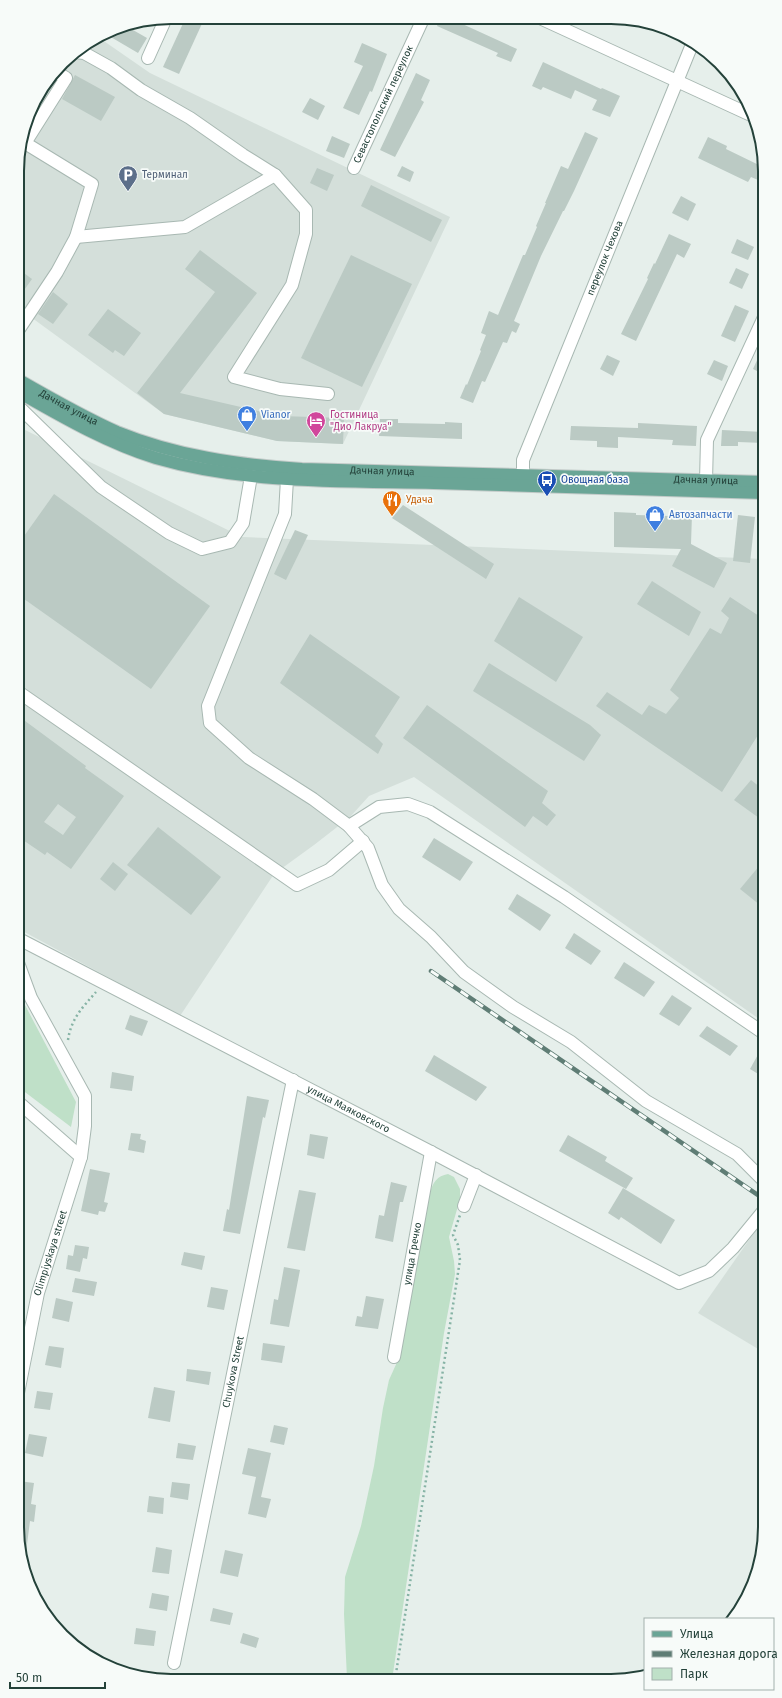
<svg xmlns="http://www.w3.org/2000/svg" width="782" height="1698" viewBox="0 0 782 1698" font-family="'Fira Sans',sans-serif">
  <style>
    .built { fill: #d4dfda }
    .green { fill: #bfe0c8 }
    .building { fill: #bbcac4; fill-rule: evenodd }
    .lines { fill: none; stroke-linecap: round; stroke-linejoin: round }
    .minor-casing { stroke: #a8b8b2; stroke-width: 14 }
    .major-casing { stroke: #c2cac8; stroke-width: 14 }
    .path { stroke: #86b3a5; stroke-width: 2.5; stroke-dasharray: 2 3; stroke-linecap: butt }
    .minor { stroke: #fff; stroke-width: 12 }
    .major { stroke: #6aa596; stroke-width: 12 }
    .rail-casing { stroke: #5f7d75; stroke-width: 4.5 }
    .rail { stroke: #f7fbf9; stroke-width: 3; stroke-dasharray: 9; stroke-linecap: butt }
    .labels { text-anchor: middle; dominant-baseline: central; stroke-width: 3.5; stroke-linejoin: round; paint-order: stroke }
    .street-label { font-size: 10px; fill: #24423a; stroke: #f7fbf9 }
    .service-label { font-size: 10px; fill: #4e5e75; stroke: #f7fbf9; text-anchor: start }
    .shop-label { font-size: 10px; fill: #366cbe; stroke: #f7fbf9; text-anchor: start }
    .hotel-label { font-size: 10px; fill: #b23c85; stroke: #f7fbf9; text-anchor: start }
    .transit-label { font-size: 10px; fill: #164399; stroke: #f7fbf9; text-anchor: start }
    .food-label { font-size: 10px; fill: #c56008; stroke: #f7fbf9; text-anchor: start }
    .rim { fill: none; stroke: #24423a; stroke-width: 2 }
  </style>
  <rect width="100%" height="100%" fill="#e6efeb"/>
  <g class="built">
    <path d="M98,37L150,73L450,217L343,444L277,441L164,414L17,307V161L33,103L69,55Z"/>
    <path d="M17,426L242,537L765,559V1023L414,777L369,796L350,817L314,845L274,874L180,1016L17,928Z"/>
    <path d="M765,1217V1353L698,1313Z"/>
  </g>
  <g class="green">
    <path d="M17,984L25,1005L76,1102L71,1127L17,1086Z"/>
    <path d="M448,1174L454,1177L460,1189V1199L449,1237L454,1261L455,1274L444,1333L392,1680L347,1679L344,1614L345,1577L361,1526L374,1466L383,1408L389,1380L398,1360L430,1193C433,1182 437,1176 448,1174Z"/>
  </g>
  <g class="building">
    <path d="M186,17H205L179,74L163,67Z"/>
    <path d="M440,19H460L458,22L517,49L511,62L496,56L498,53L437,26Z"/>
    <path d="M126,26L147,38L138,53L104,33L112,29Z"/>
    <path d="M362,43L387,54L372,92L370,91L359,115L343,108L363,66L354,62Z"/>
    <path d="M543,62L601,89L602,88L620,96L610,117L592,110L597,100L575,90L571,99L543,87L541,90L532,86Z"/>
    <path d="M416,73L430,80L421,100L424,102L395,157L380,150Z"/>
    <path d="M75,75L115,97L101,121L62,99Z"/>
    <path d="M310,98L325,106L318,120L302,112Z"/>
    <path d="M585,132L598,138L574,191L564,211H563L541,256L514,321L520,324L516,333L512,331L507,343L503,342L485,382L482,381L473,403L460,398L466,384L467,385L481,351L480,350L486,335L481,333L489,311L498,315L523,255H525L537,227L536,226L546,203H545L561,166L568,169Z"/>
    <path d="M332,136L350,144L344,158L326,151Z"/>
    <path d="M708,137L727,146L726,149L765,168V183L751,177L748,182L698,158Z"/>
    <path d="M402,166L414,172L410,182L397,176Z"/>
    <path d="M317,168L334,175L327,191L310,183Z"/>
    <path d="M371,185L442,220L431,242L361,206Z"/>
    <path d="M681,196L696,204L688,221L672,213Z"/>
    <path d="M669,234L691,244L684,258L677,254L636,341L621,334L648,279L647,278L654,263L655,264Z"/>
    <path d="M737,239L754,247L748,260L731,253Z"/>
    <path d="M200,250L257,293L180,393L280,416L344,418L343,444L277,441L164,414L137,393L215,292L185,269Z"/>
    <path d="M351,255L412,284L362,387L301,358Z"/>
    <path d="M17,268L32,279L17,300Z"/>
    <path d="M736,268L749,274L742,289L729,283Z"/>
    <path d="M53,292L68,304L53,324L38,314Z"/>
    <path d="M735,305L749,311L735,342L721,336Z"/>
    <path d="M108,309L141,333L124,356L115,350L113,353L88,335Z"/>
    <path d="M765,343V375L753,369Z"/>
    <path d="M607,355L620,361L613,376L600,369Z"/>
    <path d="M714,360L728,366L722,381L707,374Z"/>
    <path d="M380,419H398V423L445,424V422L462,423V439L379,436Z"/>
    <path d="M638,423L697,426L696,446L672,445L673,440L618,437V448L597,447V441L570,440L571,426L638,428Z"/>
    <path d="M722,430L765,432V443L738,442V446H721Z"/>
    <path d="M54,494L210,606L151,689L17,594V546Z"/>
    <path d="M403,505L494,564L486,579L392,518Z"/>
    <path d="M614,512L636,513V515L671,516V513L692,514L691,544L727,563L714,588L672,566L681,549L614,547Z"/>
    <path d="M738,515L755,517L750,563L733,561Z"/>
    <path d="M295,530L308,535L286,580L274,574Z"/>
    <path d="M652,581L701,612L689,636L637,604Z"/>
    <path d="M519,597L583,637L556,682L494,641Z"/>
    <path d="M730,597L765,620V724L722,792L596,706L607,692L642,715L649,705L666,714L679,698L670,690L710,628L721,634L729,618L721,611Z"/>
    <path d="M310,634L400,697L375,736L383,744L378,754L280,683Z"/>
    <path d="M489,663L590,725L601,735L584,761L473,691Z"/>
    <path d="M427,705L548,791L542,803L556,815L547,826L533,816L525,827L403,738Z"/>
    <path d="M17,715L86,766L85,768L124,796L71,869L47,852L45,855L17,836ZM58,804L76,817L63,835L44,822Z"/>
    <path d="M751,780L765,791V805L759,818L734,800Z"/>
    <path d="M158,827L221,877L191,915L127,865Z"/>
    <path d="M434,838L473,862L460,881L422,857Z"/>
    <path d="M765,859V909L740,889Z"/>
    <path d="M113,862L128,874L115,891L100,879Z"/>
    <path d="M517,894L551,915L540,931L508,909Z"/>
    <path d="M574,933L601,951L591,965L565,948Z"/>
    <path d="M624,962L655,982L644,997L614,978Z"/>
    <path d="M672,995L692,1008L679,1026L659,1014Z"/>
    <path d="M130,1015L148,1021L142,1036L125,1029Z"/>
    <path d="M707,1026L738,1046L730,1056L699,1036Z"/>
    <path d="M765,1042V1078L750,1069Z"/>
    <path d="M434,1055L487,1087L476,1101L425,1071Z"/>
    <path d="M112,1072L134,1076L132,1091L110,1088Z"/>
    <path d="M247,1096L269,1100L265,1118L263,1117L240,1234L223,1231L227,1209L229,1210Z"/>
    <path d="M131,1133L141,1134L140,1139L146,1141L144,1153L128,1150Z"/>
    <path d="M310,1134L328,1137L324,1159L307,1155Z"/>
    <path d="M568,1135L607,1157L605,1161L633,1178L626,1189L559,1151Z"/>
    <path d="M90,1169L110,1173L104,1202L108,1203L105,1212L99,1211L98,1215L81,1211Z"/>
    <path d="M391,1182L407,1186L403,1202H400L393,1242L375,1238L379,1215L384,1216Z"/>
    <path d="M623,1188L675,1220L661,1244L621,1217L619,1220L608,1213Z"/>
    <path d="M299,1190L316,1193L305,1251L287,1248Z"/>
    <path d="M75,1245L89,1247L87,1259L83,1258L80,1272L66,1269L68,1255L73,1256Z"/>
    <path d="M184,1252L205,1256L202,1270L181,1265Z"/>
    <path d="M284,1267L300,1270L289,1327L270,1324L274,1299L278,1300Z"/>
    <path d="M75,1278L97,1282L94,1296L72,1292Z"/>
    <path d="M211,1287L228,1290L224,1310L207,1307Z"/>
    <path d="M366,1296L384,1299L378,1329L355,1326L357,1316L362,1317Z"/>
    <path d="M56,1298L73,1302L69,1322L52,1318Z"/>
    <path d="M263,1343L285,1346L282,1363L261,1360Z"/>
    <path d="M49,1346L64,1348L61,1368L45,1365Z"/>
    <path d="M187,1369L211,1372L209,1385L186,1381Z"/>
    <path d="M154,1387L175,1391L170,1422L148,1418Z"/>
    <path d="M37,1391L53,1393L50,1410L34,1408Z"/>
    <path d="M274,1425L288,1428L284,1445L270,1442Z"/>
    <path d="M29,1434L47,1437L43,1457L25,1453Z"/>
    <path d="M178,1443L196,1446L193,1460L176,1458Z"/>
    <path d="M248,1448L271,1453L261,1497L271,1499L266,1518L248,1514L256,1477L242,1474Z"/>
    <path d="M19,1481L34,1483L31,1504L36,1505L34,1522L30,1521L25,1560H21L17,1527V1496Z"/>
    <path d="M172,1482L190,1484L188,1500L170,1497Z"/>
    <path d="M149,1496L164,1498L163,1514L147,1512Z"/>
    <path d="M156,1547L172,1550L169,1574L152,1572Z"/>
    <path d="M225,1550L243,1554L238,1577L220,1573Z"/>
    <path d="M152,1593L169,1596L167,1611L149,1608Z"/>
    <path d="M213,1608L233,1613L230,1625L210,1621Z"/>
    <path d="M136,1628L156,1631L154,1646L134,1644Z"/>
    <path d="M243,1633L259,1638L256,1648L240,1643Z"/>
  </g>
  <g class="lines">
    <g class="minor-casing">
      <g id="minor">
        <path d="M542,19L753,116"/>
        <path d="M75,52L84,53L111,68L141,90L190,118L243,155L275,175L306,210V234L292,285L234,377L280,389L328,394"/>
        <path d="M148,58L166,18"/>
        <path id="s1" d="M354,168L423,19"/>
        <path d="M76,237L185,227L275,175"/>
        <path d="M17,332L57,272L76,237L92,184L25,143L66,78L56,72"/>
        <path d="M17,405L101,487L169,533L202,549L230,542L243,523L251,476"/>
        <path id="s2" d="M523,475V460L693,42"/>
        <path d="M287,479L285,514L208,706L210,723L249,758L313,799L349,826L368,848L382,885L399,909L431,937L464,972L513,1007L571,1042L646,1101L737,1154L765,1182"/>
        <path d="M706,481L707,440L765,315"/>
        <path d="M17,691L297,885L329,870L363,841"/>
        <path d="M349,826L379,807L408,804L430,812L564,897L765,1034"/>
        <path id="s3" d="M17,938L431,1152L679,1283L709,1271L733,1248L765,1209"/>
        <path d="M17,1101L81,1157"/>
        <path d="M464,1206L476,1175"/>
        <path id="s4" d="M394,1357L431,1152"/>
        <path id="s5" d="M17,1398L38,1293L81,1157L85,1126V1096L31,998L17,960"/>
        <path id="s6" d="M174,1663L293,1080"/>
      </g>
    </g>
    <g class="major-casing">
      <g id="major">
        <path id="s7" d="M17,379C50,398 83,417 117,432C176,456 239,465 302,469L765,482"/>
        <path d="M17,391C61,416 107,443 156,458C246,484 341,481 434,483C545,486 655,490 765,493"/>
      </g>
    </g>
    <g class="path">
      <path d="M68,1040C71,1019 82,1008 96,992"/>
      <path d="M395,1680L460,1260L458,1245L453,1235L460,1215"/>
    </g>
    <use href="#minor" class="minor"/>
    <use href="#major" class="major"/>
    <g class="rail-casing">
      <path id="rail" d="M431,971L765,1200"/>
    </g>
    <use href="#rail" class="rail"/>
  </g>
  <defs>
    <g id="parking-pin" transform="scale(1)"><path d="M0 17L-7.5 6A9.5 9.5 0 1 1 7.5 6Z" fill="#5c6f8a" stroke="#f7fbf9"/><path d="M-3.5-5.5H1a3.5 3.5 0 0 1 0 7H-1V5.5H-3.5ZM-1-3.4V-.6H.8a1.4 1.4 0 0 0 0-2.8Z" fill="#fff"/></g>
    <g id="shop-pin" transform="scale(1)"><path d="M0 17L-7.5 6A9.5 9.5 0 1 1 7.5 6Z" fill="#3f7fe0" stroke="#f7fbf9"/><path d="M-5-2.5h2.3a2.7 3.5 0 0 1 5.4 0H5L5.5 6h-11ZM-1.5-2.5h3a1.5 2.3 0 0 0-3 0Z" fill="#fff"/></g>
    <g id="hotel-pin" transform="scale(1)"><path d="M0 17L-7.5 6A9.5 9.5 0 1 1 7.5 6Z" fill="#d1479c" stroke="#f7fbf9"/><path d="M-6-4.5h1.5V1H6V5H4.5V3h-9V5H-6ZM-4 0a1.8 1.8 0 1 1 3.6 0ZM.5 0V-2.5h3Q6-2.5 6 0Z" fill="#fff"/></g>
    <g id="bus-pin" transform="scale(1)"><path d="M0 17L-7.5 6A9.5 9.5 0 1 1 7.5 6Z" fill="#1a4fb4" stroke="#f7fbf9"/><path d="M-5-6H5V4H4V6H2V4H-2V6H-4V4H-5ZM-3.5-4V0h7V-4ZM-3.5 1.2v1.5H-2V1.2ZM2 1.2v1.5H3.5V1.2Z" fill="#fff"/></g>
    <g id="restaurant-pin" transform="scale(1)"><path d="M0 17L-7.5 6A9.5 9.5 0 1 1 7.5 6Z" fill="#e8710a" stroke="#f7fbf9"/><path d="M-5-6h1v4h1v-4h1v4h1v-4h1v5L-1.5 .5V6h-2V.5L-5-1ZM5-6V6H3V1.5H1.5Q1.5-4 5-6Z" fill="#fff"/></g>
  </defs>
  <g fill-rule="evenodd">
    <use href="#parking-pin" x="128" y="175"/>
    <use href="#shop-pin" x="247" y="415"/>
    <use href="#hotel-pin" x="316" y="421"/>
    <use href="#bus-pin" x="547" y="480"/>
    <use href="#restaurant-pin" x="392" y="500"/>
    <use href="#shop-pin" x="655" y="515"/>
  </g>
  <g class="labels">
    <g class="street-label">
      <text stroke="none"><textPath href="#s1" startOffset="70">Севастопольский переулок</textPath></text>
      <text stroke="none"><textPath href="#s2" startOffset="233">переулок Чехова</textPath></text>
      <text stroke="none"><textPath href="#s7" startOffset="59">Дачная улица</textPath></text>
      <text stroke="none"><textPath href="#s7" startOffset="383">Дачная улица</textPath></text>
      <text stroke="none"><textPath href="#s7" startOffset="707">Дачная улица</textPath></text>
      <text stroke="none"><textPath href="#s3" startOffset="373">улица Маяковского</textPath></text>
      <text stroke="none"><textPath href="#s5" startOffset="149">Olimpiyskaya street</textPath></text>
      <text stroke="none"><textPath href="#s4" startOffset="105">улица Гречко</textPath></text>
      <text stroke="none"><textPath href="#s6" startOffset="297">Chuykova Street</textPath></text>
    </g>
    <g class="service-label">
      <text x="142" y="175">Терминал</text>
    </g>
    <g class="shop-label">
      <text x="261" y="415">Vianor</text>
      <text x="669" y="515">Автозапчасти</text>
    </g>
    <g class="hotel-label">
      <text x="330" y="415">Гостиница<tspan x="330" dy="12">"Дио Лакруа"</tspan></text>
    </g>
    <g class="transit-label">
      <text x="561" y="480">Овощная база</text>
    </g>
    <g class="food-label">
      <text x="406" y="500">Удача</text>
    </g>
  </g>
  <path d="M0 0H782V1698H0ZM171 24H611A147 147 0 0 1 758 171V1527A147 147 0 0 1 611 1674H171A147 147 0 0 1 24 1527V171A147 147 0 0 1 171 24Z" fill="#f7fbf9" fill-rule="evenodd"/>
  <path class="rim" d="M171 24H611A147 147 0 0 1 758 171V1527A147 147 0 0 1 611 1674H171A147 147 0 0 1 24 1527V171A147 147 0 0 1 171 24Z"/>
  <rect x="644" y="1618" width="130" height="72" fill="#f7fbf9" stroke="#a3b1ad"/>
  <rect x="652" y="1631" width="20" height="6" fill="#6aa596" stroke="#a3b1ad"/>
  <text x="680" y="1638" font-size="12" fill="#24423a">Улица</text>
  <rect x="652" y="1651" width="20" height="6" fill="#5f7d75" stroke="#a3b1ad"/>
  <text x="680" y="1658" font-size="12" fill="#24423a">Железная дорога</text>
  <rect x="652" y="1668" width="20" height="12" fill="#bfe0c8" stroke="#a3b1ad"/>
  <text x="680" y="1678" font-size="12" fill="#24423a">Парк</text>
  <path d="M10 1682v6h95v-6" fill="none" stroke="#24423a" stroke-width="2"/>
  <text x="16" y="1682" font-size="12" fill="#24423a" stroke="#f7fbf9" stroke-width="3" paint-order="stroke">50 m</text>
</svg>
